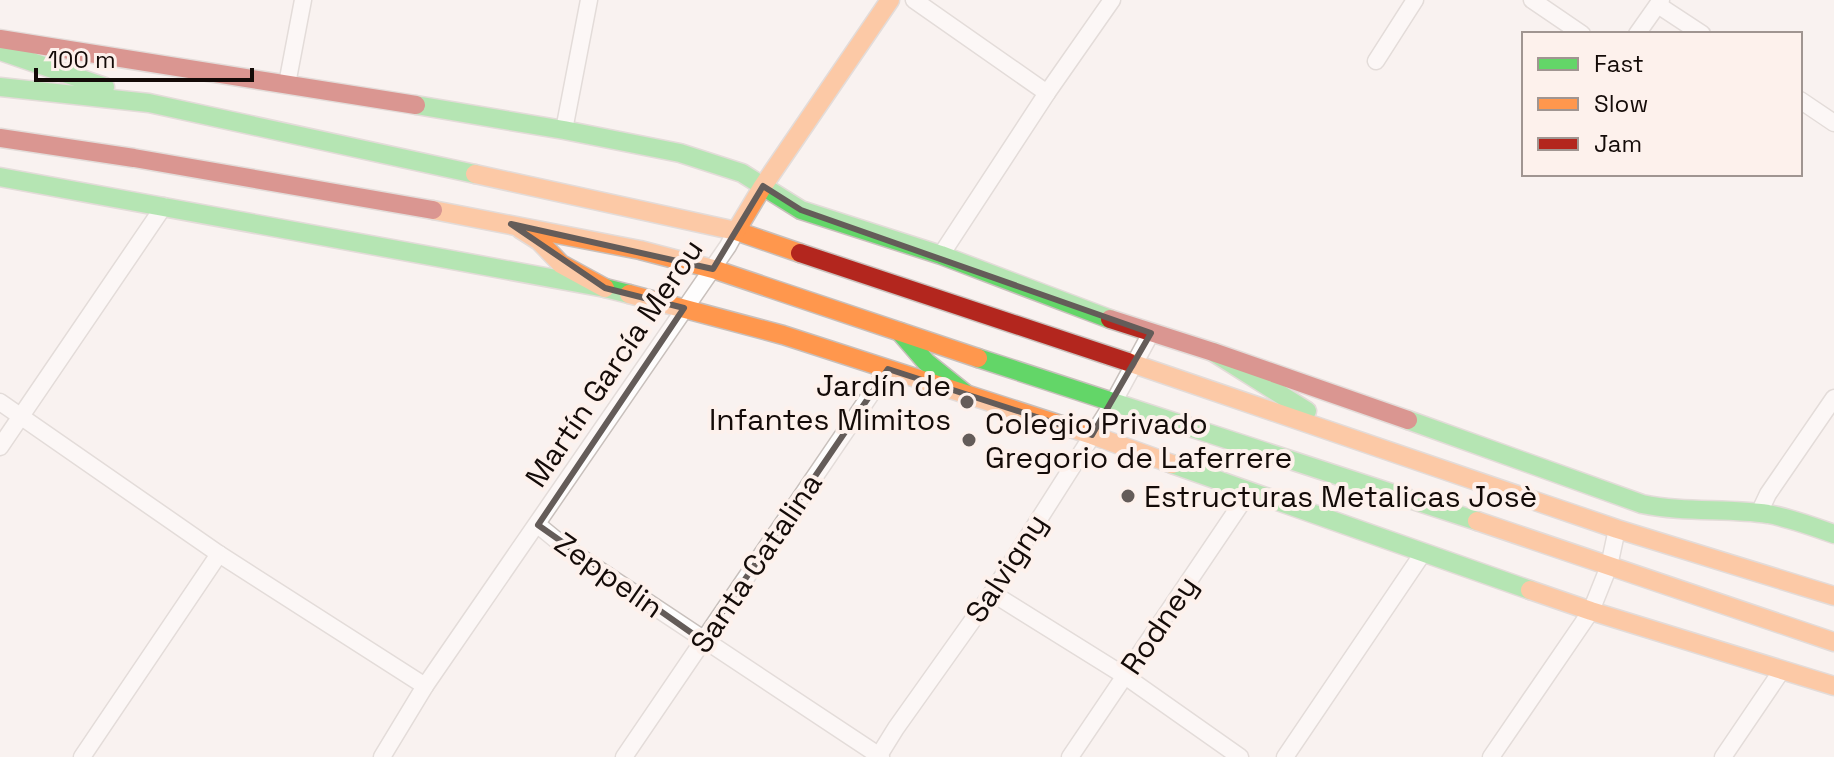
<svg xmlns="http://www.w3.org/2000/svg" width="1834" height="757" viewBox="0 0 1834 757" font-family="'Space Grotesk',sans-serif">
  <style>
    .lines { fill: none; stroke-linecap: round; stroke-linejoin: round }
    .street-casing { stroke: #c8c0bc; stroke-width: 19 }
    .fast-casing { stroke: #c8c0bc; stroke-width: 21 }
    .slow-casing { stroke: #c8c0bc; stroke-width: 21 }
    .jam-casing { stroke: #c8c0bc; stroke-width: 21 }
    .street { stroke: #fefdfd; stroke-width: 16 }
    .fast { stroke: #63d668; stroke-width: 18 }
    .slow { stroke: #ff974d; stroke-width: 18 }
    .jam { stroke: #b3261e; stroke-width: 18 }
    .marked { fill: none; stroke: #645c59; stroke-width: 6; stroke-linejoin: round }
    .poi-dot { fill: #645c59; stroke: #fdf1ec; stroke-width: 3 }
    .labels { text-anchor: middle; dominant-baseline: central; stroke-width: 8; stroke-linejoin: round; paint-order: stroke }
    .street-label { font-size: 30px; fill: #140b08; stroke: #fdf1ec }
    .poi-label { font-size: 30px; fill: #140b08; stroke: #fdf1ec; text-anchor: start }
  </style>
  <rect width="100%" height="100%" fill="#f9f2f0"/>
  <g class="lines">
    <g class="street-casing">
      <g id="street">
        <path d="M914,0L1047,93"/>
        <path d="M1532,0L1582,34"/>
        <path d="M1658,5L1702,34"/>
        <path d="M1637,34L1661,0"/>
        <path d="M1376,61L1415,0"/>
        <path d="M287,84L303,0"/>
        <path d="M1800,100L1834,123"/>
        <path d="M564,130L589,0"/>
        <path d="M941,255L1047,93L1112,0"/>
        <path d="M0,402L219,554L425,686"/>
        <path d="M0,447L164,206"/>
        <path d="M1759,513L1768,494L1834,398"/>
        <path d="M538,525L566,548L881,757"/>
        <path d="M992,593L1125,676L1240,757"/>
        <path d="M82,757L219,554"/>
        <path d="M382,757L425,686L728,246L736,231"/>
        <path d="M624,757L888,369"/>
        <path d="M878,757L896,728L992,593L1113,403L1151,333"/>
        <path d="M1070,757L1249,492"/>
        <path d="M1285,757L1423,553"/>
        <path d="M1491,757L1591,611L1609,566L1617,529"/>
        <path d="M1723,757L1782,670"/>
      </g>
    </g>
    <g class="fast-casing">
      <g id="fast">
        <path d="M0,51L105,87"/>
        <path d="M0,87L149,103L475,174"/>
        <path d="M416,105L564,130L680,153L742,173L801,210L941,255L1110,319"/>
        <path d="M0,177L605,288L629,294"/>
        <path d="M900,332L926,362L966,394"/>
        <path d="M1213,352L1307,411"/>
        <path d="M978,358L1477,521"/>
        <path d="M1408,420L1642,504C1684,513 1726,508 1768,514C1790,518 1812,526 1834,534"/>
        <path d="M1172,464L1530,590"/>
      </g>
    </g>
    <g class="slow-casing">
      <g id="slow">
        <path d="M475,174L736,231L800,253"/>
        <path d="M433,210L640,250L713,269L978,358"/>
        <path d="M520,229L539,241L561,264L605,288"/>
        <path d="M736,231L763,186L890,0"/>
        <path d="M629,294L783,335L1092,435L1172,464"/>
        <path d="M1128,362L1617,529L1834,596"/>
        <path d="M1477,521L1834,642"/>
        <path d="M1530,590L1591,611L1834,686"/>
      </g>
    </g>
    <g class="jam-casing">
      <g id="jam">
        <path d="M0,39L416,105"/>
        <path d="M0,138L134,158L433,210"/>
        <path d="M800,253L1128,362"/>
        <path d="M1110,319L1213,352L1408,420"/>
      </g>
    </g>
    <use href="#street" class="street"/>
    <use href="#fast" class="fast"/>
    <use href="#slow" class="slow"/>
    <use href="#jam" class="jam"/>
  </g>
  <path d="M0 0H1834V757H0ZM763,186L801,210L1151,333L1092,435L888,369L703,641L538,525L684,308L605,288L511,224L713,269Z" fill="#f9f2f0" fill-opacity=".55" fill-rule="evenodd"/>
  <path class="marked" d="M763,186L801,210L1151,333L1092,435L888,369L703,641L538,525L684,308L605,288L511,224L713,269Z"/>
  <g class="poi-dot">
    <circle cx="967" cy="402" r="8"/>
    <circle cx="969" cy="440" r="8"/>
    <circle cx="1128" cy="496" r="8"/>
  </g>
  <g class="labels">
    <g class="street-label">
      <text transform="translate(614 363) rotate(-56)">Martín García Merou</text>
      <text transform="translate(756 563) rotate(-56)">Santa Catalina</text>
      <text transform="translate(1006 568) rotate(-57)">Salvigny</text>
      <text transform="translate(609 575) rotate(35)">Zeppelin</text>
      <text transform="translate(1159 625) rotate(-56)">Rodney</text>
    </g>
    <g class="poi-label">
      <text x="951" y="385" text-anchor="end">Jardín de<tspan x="951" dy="34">Infantes Mimitos</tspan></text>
      <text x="985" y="423">Colegio Privado<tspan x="985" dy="34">Gregorio de Laferrere</tspan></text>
      <text x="1144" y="496">Estructuras Metalicas Josè</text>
    </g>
  </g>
  <rect x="1522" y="32" width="280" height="144" fill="#fdf1ec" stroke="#a09591" stroke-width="2"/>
  <rect x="1538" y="58" width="40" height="12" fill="#63d668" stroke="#a09591" stroke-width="2"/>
  <text x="1594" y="72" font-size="24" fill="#140b08">Fast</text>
  <rect x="1538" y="98" width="40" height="12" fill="#ff974d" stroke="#a09591" stroke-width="2"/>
  <text x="1594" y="112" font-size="24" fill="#140b08">Slow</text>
  <rect x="1538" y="138" width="40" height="12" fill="#b3261e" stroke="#a09591" stroke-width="2"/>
  <text x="1594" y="152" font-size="24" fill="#140b08">Jam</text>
  <path d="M36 68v12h216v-12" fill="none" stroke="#140b08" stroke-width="4"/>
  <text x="48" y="68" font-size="24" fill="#140b08" stroke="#fdf1ec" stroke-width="6" paint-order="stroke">100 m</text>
</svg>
